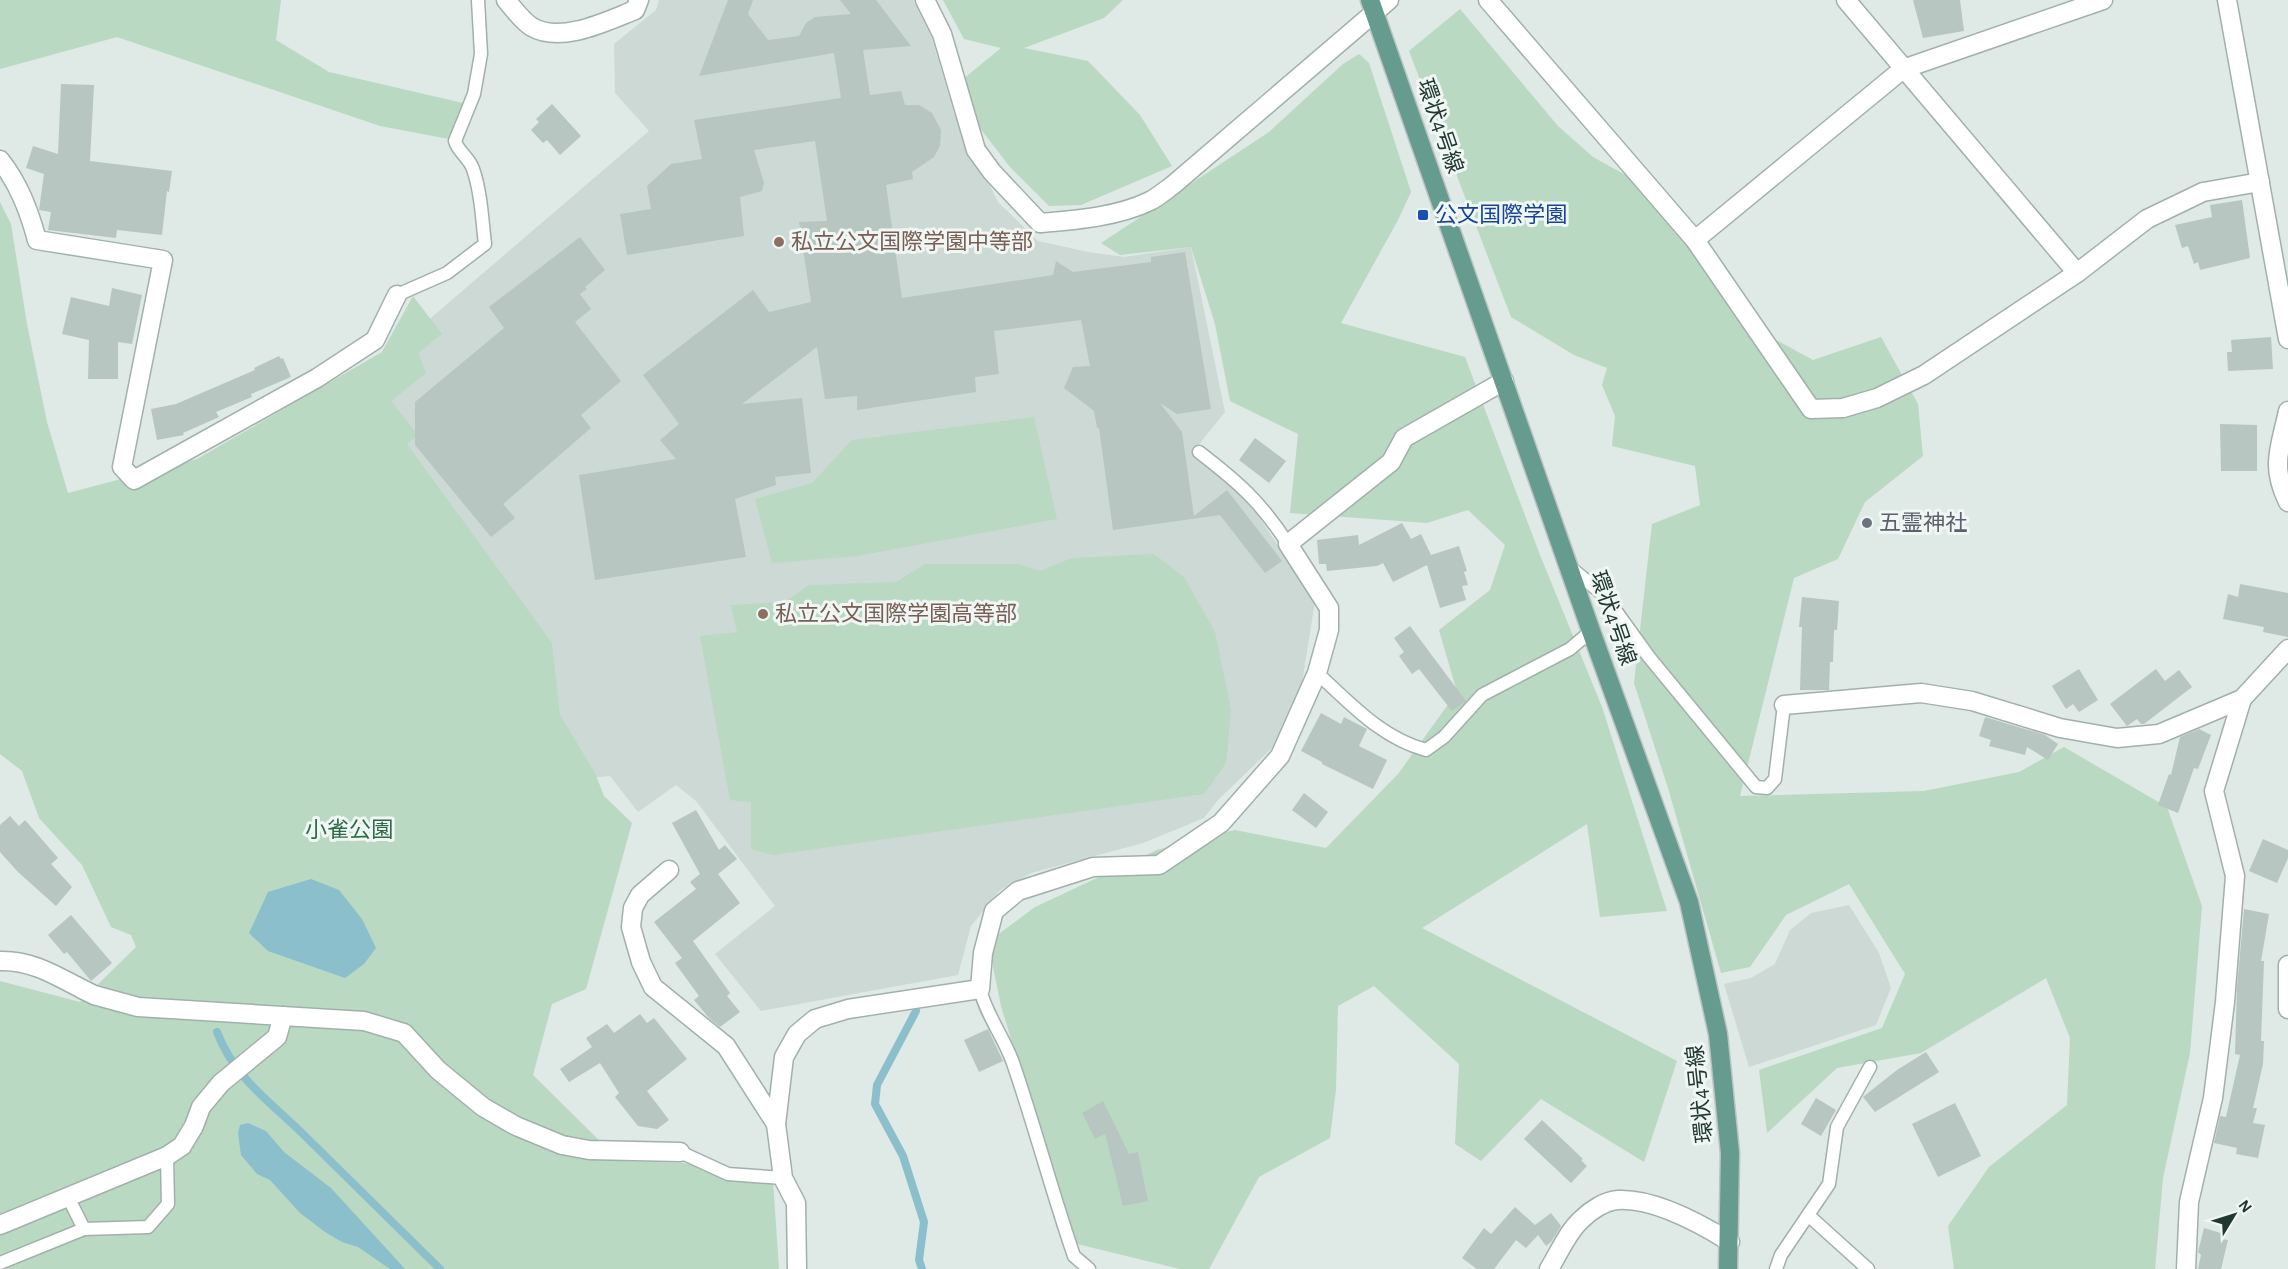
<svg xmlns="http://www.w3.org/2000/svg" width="2288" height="1269" viewBox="0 0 2288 1269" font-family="'Alegreya Sans','Noto Sans JP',sans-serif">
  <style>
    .built { fill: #cdd9d4 }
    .green { fill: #b9d9c2 }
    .water { fill: #8abfcb }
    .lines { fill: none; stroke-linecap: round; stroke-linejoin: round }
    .stream { stroke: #8abfcb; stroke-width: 8 }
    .building { fill: #b7c6c1 }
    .service-casing { stroke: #a2b0ac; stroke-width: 15 }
    .pedestrian-casing { stroke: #a2b0ac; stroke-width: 21 }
    .minor-casing { stroke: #a2b0ac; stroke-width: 21 }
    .tertiary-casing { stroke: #a2b0ac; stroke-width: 21 }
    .primary-casing { stroke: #bcc3c2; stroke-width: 21 }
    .service { stroke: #fff; stroke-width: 12 }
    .pedestrian { stroke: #fff; stroke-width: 18 }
    .minor { stroke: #fff; stroke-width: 18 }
    .tertiary { stroke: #fff; stroke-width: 18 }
    .primary { stroke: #669c90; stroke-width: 18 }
    .transit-dot { fill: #1a4fb4; stroke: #eff6f3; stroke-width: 2 }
    .education-dot { fill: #8d6e63; stroke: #eff6f3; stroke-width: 2 }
    .worship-dot { fill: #6b7280; stroke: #eff6f3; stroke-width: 2 }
    .labels { text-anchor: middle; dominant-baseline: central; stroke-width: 6; stroke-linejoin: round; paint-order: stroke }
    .street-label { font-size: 22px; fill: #213832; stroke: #eff6f3 }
    .transit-label { font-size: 22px; fill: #164399; stroke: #eff6f3; text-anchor: start }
    .education-label { font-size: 22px; fill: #785e54; stroke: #eff6f3; text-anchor: start }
    .worship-label { font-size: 22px; fill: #5b616d; stroke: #eff6f3; text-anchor: start }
    .park-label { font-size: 22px; fill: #2e6c48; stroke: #eff6f3 }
  </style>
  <rect width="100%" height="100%" fill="#dfe9e5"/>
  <g class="built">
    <path d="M659,0H913L931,36L955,117L998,202L1038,241L1088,252L1124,257L1191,247L1225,412L1192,453L1214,469L1251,505L1315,601L1301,690L1272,748L1218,800L1204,818L1143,843L1031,873L999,891L971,926L958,975L761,1011L715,954L775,906L696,801L676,785L638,812L610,776L555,781L349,388L649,131L615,93L614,44L656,10Z"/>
    <path d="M1849,905L1879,953L1891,988L1876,1025L1749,1067L1724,984L1751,978L1775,964L1790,930L1811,913Z"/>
  </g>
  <g class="green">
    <path d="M0,0H281L276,40L329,72L463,103L449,139L380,126L117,37L0,69Z"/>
    <path d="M943,0H1123L1104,18L1024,48L1088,61L1140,115L1172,166L1081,205L1049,206L1010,167L973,119L962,80L1001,48L964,39Z"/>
    <path d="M1460,9L1558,126L1593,157L1656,192L1739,320L1813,360L1881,337L1918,404L1923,456L1865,502L1838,559L1794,578L1740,796L1924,791L2019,772L2064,747L2167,807L2202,906L2190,1053L2163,1178L2155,1269H1954L1948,1226L1989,1167L2067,1105L2070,1038L2046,978L1921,1053L1837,1068L1767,1133L1759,1070L1882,1028L1905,974L1849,884L1786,915L1750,967L1721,973L1668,788L1634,683L1652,524L1700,505L1695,466L1612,446L1615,416L1602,385L1607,368L1574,355L1511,317L1409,51Z"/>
    <path d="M1359,54L1369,63L1411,192L1398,220L1341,323L1465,357L1540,555L1602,707L1667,911L1600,917L1587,824L1422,928L1677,1061L1644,1162L1541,1099L1481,1161L1455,1144L1459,1064L1374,986L1338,1006L1336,1089L1330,1138L1259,1177L1209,1269H1180L1073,1243L1001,1006L988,942L1035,907L1157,850L1235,830L1326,848L1398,774L1457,692L1439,630L1490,590L1505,545L1468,510L1427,523L1290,513L1298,434L1230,401L1215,324L1191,247L1120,255L1101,243L1269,132L1343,64Z"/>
    <path d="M0,202L11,224L27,324L47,422L68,493L197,459L382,352L413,296L442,334L418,353L426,373L391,401L418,435L407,444L552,643L560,715L595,773L604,796L632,823L586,989L552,1004L533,1075L620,1161L684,1163L773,1181L779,1269H0V981L80,1002L136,947L131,935L111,927L82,865L39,818L22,771L0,754Z"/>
    <path d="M1034,417L1057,519L857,556L772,563L755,499L812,483L852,440Z"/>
    <path d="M1154,554L1184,577L1215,632L1231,710L1226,763L1204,794L773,855L751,849V802L730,800L700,636L737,632L731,605L785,602L809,585L896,582L925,564H1018L1040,571L1072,558Z"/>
  </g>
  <g class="water">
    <path d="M311,879L339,890L362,919L376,948L364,964L345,978L268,951L249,933L268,892Z"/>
    <path d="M248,1123L266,1131L284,1152L331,1188L405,1269H390L358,1247L342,1242L325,1232L300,1213L270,1180L257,1174L241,1155L238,1133L240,1125Z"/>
  </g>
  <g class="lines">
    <g class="stream">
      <path d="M916,1011L877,1085L875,1104L903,1156L924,1222L919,1260L922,1269"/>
      <path d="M217,1032C235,1079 271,1102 305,1136C350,1180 395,1225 440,1269"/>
    </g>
  </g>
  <g class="building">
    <path d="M728,0H753L748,14L768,40L799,36L806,23L815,17L851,14L840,0H876L911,46L863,50L870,95L901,91L905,105H919L932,113L941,130L940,146L934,157L912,172L913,179L886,185L902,298L1053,275L1056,261L1073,272L1151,262V257L1185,252L1211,409L1177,414L1160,403L1182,432L1194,516L1227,490L1282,561L1265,573L1220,515L1113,530L1099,428H1097L1094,411L1064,388L1073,367L1090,366L1081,320L994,331L999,374L975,377L976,392L857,410V396L825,399L817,347L742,404L802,398L811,473L775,477L776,485L735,499L746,557L595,580L579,475L676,459L660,440L679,424L643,375L753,290L769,312L811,302L799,222L827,221L815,141L754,150L764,183L762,191L740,197L744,236L627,255L620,214L651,209L647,186L671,164L702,159L694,120L841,98L834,53L699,76Z"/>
    <path d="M1913,0H1960L1964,31L1923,38Z"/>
    <path d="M61,84L94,85L90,161L172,171L169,192L167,191L162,235L117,230L116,238L48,230L51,212L39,210L44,174L26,168L33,146L58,154Z"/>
    <path d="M552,104L581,136L560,155L547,140L543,143L531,130L539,122L536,119Z"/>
    <path d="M2242,200L2250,258L2200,270L2198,262L2194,264L2188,246L2182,248L2175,225L2212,217L2210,205Z"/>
    <path d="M580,237L605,270L585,287L587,289L580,294L591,309L575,322L621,381L581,415L591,428L503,504L515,518L491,537L415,445V402L504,328L489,307Z"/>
    <path d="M112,288L142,295L132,344L118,342V379H88L89,340L62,334L71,297L109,306Z"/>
    <path d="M2271,337L2273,369L2228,371L2227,352H2232L2231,340Z"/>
    <path d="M279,356L281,359L283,358L291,377L251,394L252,397L216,412L219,417L183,433L184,435L157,440L151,409L176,404L255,370L254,368Z"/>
    <path d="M2220,424L2257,425V471H2221Z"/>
    <path d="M1255,438L1286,461L1269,483L1239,460Z"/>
    <path d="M1402,523L1411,539L1421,534L1431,555L1459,546L1467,571L1464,572L1468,585L1462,586L1466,600L1440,608L1427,565L1393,582L1383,563L1377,566L1327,571L1326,564H1319L1317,540L1358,535L1359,545Z"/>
    <path d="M2240,584L2288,593V637L2263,632L2264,627L2223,619L2228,594L2238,597Z"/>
    <path d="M1802,597L1839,601L1837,630H1834L1833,662H1830L1829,690H1800L1802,627H1799Z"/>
    <path d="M1410,626L1466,701L1452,711L1419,669L1412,674L1399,656L1404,652L1394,638Z"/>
    <path d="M2079,669L2098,700L2079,712L2073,704L2066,709L2052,686Z"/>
    <path d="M2156,669L2165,681L2179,670L2192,687L2144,724H2141L2137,719L2127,726L2110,704Z"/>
    <path d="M1321,713L1341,724L1344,717L1367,729L1359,746L1387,760L1373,789L1322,764V762L1301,751Z"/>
    <path d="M1985,717L2045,735L2058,744L2048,760L2027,747L2025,755L1989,746L1991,740L1979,736Z"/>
    <path d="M2199,729L2211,735L2198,769L2194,768L2178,813L2158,805L2169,774L2171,775L2180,737Z"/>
    <path d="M1304,793L1328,812L1316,828L1292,810Z"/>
    <path d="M696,810L719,850L725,845L737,859L718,874L740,903L693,941L730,993L727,996L740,1012L720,1027L709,1018L694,1000L699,996L675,963L682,958L654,922L696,889L690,882L700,874L672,823Z"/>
    <path d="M10,816L19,826L25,820L58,858L51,864L72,887L56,906L18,872L0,852V825Z"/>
    <path d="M2263,839L2288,850V858L2277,883L2249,871Z"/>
    <path d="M2244,909L2269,914L2261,961H2264L2261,1041H2264L2263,1064L2253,1108H2257L2253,1123L2265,1125L2258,1158L2236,1154L2237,1148L2214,1143L2220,1116L2226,1117L2240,1055L2235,1054L2237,987Z"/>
    <path d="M71,915L112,963L91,981L67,952L64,954L48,935Z"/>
    <path d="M640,1014L647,1023L654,1018L687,1059L647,1091L669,1120L657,1129L638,1126L615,1097L619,1093L600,1063L569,1082L560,1069L592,1047L586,1038L607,1024L614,1033Z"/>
    <path d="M988,1029L1003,1061L979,1072L964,1040Z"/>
    <path d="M1926,1052L1939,1072L1875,1112L1863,1097L1897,1070Z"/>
    <path d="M1816,1098L1836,1110L1821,1136L1801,1124Z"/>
    <path d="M1103,1101L1129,1154L1138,1152L1148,1201L1123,1206L1105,1134L1095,1139L1082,1113Z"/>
    <path d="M1955,1103L1981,1156L1938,1177L1912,1124Z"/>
    <path d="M1542,1120L1583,1159L1581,1160L1587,1166L1571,1183L1524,1139Z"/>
    <path d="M1515,1207L1535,1225L1551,1213L1561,1226L1551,1242L1546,1246L1538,1235L1526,1248L1516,1240L1494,1269H1477L1462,1258L1484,1228L1491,1234Z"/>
    <path d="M2204,1228L2224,1234L2222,1239L2228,1240L2221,1269H2198L2201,1255L2198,1252Z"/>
  </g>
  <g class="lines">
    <g class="service-casing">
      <g id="service">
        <path d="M397,295L447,273L485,244C482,219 481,192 473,169C469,157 458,152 455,141L474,94L481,54L478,0"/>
        <path d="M1199,452C1238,482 1261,502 1288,544"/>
        <path d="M1571,568L1605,596L1649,657L1756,787L1767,788L1775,779L1784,705"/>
        <path d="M1317,673C1350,703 1381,738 1426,750L1444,737L1482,695L1570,649L1591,631"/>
        <path d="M980,989C986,1015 1004,1037 1013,1063C1035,1127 1052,1192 1074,1256L1089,1269"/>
        <path d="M680,1152L728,1174L783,1178"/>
        <path d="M68,1197L84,1229L148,1227L168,1204L167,1156"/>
        <path d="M1808,1215L1868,1269"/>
        <path d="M0,1263L84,1229"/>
        <path d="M1776,1269L1781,1255L1829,1184L1837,1127L1870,1067"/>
      </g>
    </g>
    <g class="pedestrian-casing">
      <g id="pedestrian">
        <path d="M82,989L94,995L138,1007L364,1021L404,1033L438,1070L483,1107L516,1126L562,1145L589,1150L680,1152"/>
        <path d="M0,1225L167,1156L182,1146L194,1126L201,1107L221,1083L277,1037L283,1016"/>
      </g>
    </g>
    <g class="minor-casing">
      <g id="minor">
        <path d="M506,0C514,9 522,21 532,27C561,44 607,21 635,10L639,0"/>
        <path d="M925,0L942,34L976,150L992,172L1040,223"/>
        <path d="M1488,0L1695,240L1811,409L1843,408L1877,398L1924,375L2077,273L2147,219L2203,192L2260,182"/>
        <path d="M1846,0L2077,273"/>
        <path d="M2227,0L2288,339"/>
        <path d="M0,160C19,184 29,211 37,240L163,260L122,467L134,480L317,378L375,340L397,295"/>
        <path d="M1695,240L1903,69L2103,0"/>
        <path d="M2288,411C2280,449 2270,465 2288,502"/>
        <path d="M1784,705L1921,693L1972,701L2060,728L2117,738L2159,734L2242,699L2288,649"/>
        <path d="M669,870L640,895L633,908L631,927L641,962L653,987L726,1046L776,1124"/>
        <path d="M0,961C31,960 55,975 82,989"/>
        <path d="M797,1269L796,1203L783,1178L776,1124L784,1057L797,1034L815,1019L848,1009L980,989L983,953L994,911L1018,891L1093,867L1159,865L1221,823L1280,756L1317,673L1329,630V608L1288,544L1391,462L1404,438L1504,381"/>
        <path d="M1549,1269C1559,1253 1568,1231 1582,1219C1591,1210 1605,1201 1618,1200C1653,1198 1701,1224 1730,1242"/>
        <path d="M2186,1269L2189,1202L2213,1098L2225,1002L2235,876L2214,791L2242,699"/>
      </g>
    </g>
    <g class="tertiary-casing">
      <g id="tertiary">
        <path d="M1040,223C1076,220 1117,217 1150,201C1158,197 1166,190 1173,185L1389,0"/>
        <path d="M2288,965V1009"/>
      </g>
    </g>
    <g class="primary-casing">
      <path id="primary" d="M1370,0L1591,631L1689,902L1718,1034L1730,1153L1728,1269"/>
    </g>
    <use href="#service" class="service"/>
    <use href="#pedestrian" class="pedestrian"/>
    <use href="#minor" class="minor"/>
    <use href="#tertiary" class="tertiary"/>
    <use href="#primary" class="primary"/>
  </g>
  <rect class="transit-dot" x="1417" y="209" width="12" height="12" rx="3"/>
  <g class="education-dot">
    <circle cx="779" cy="242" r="6"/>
    <circle cx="763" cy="614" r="6"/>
  </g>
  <circle class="worship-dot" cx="1867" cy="523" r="6"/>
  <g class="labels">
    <g class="street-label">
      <text transform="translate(1440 126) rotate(71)">環状4号線</text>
      <text transform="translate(1613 618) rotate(71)">環状4号線</text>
      <text transform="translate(1700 1094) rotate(-96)">環状4号線</text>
    </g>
    <g class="transit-label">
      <text x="1435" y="215">公文国際学園</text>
    </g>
    <g class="education-label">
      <text x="791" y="242">私立公文国際学園中等部</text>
      <text x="775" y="614">私立公文国際学園高等部</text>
    </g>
    <g class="worship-label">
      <text x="1879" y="523">五霊神社</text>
    </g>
    <g class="park-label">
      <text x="349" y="830">小雀公園</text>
    </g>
  </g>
  <g transform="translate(2234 1215) rotate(52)" stroke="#eff6f3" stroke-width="4.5" paint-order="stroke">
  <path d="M0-4.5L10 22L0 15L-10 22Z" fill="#213832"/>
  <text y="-9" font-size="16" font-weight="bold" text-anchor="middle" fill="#213832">N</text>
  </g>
</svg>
